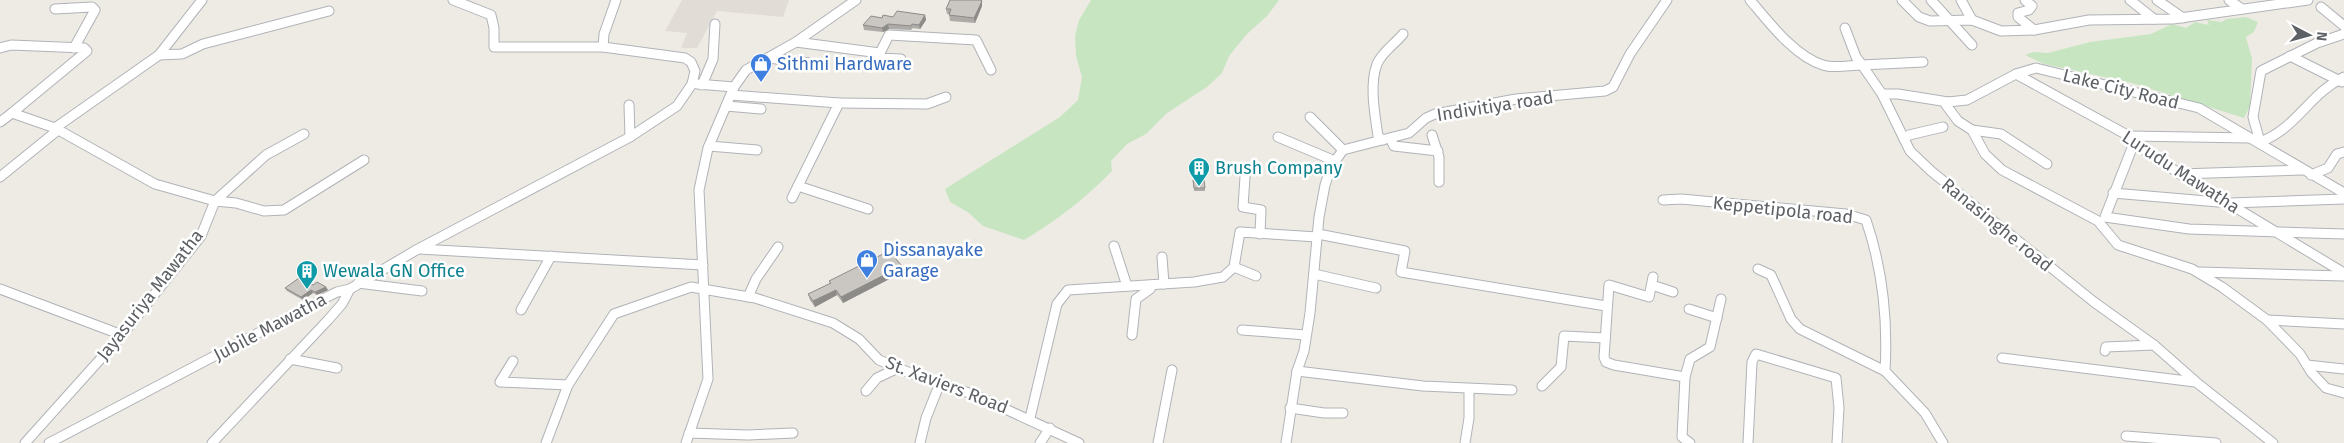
<svg xmlns="http://www.w3.org/2000/svg" width="2344" height="443" viewBox="0 0 2344 443" font-family="'Fira Sans',sans-serif">
  <style>
    .education { fill: #e1dcd6 }
    .green { fill: #c8e5c2 }
    .lines { fill: none; stroke-linecap: round; stroke-linejoin: round }
    .minor-casing { stroke: #b0b3b7; stroke-width: 11 }
    .minor { stroke: #fff; stroke-width: 9 }
    .wall { fill: #aeaaa7 }
    .shaded-wall { fill: #8d8b88 }
    .building { fill: #cac6c2; stroke: #8d8b88 }
    .labels { text-anchor: middle; dominant-baseline: central; stroke-width: 5; stroke-linejoin: round; paint-order: stroke }
    .shop-label { font-size: 18px; fill: #366cbe; stroke: #fff; text-anchor: start }
    .street-label { font-size: 18px; fill: #5d6165; stroke: #fff }
    .culture-label { font-size: 18px; fill: #0d838f; stroke: #fff; text-anchor: start }
  </style>
  <rect width="100%" height="100%" fill="#eeebe5"/>
  <path class="education" d="M682,0H789L783,17L717,11L697,48H681L687,33L665,31Z"/>
  <g class="green">
    <path d="M1091,0H1279L1267,16L1247,34L1229,56L1222,73L1207,87L1167,113L1146,134L1127,144L1111,161L1112,171C1086,198 1056,221 1024,240L983,226L969,213L950,202L945,189L1060,117L1078,100L1082,77L1076,56L1075,36L1079,20Z"/>
    <path d="M2246,17L2258,22L2254,32L2246,37L2252,59L2250,106L2244,118L2132,83L2044,64L2025,55L2033,52L2048,53L2090,42L2151,34L2172,24L2186,28L2195,22L2209,25L2207,20L2222,22L2226,19Z"/>
  </g>
  <g class="lines">
    <g class="minor-casing">
      <g id="minor">
        <path d="M1750,0C1768,21 1795,57 1823,65C1834,69 1850,65 1862,65L1882,94L1910,151L1931,171L2094,302L2154,345L2196,382L2273,443"/>
        <path d="M1902,0L1919,17L1930,21L1972,20L2001,31L2034,30L2089,20L2173,19L2308,0"/>
        <path d="M1931,0L1972,45"/>
        <path d="M1961,0L1972,20"/>
        <path d="M2025,0L2032,6L2029,10L2018,13V17L2034,30"/>
        <path d="M2130,0L2154,19"/>
        <path d="M2157,0L2183,18"/>
        <path d="M2229,0L2242,9"/>
        <path d="M2321,7L2344,26"/>
        <path d="M55,9L92,7L95,10L74,48"/>
        <path d="M1845,28L1856,57L1862,65L1923,62"/>
        <path d="M2344,34L2317,43L2261,71L2253,117L2260,142C2295,130 2310,93 2344,77"/>
        <path d="M796,42L880,53L878,58L901,59"/>
        <path d="M603,47L604,34L616,0"/>
        <path d="M0,48L11,45L84,48L87,51L12,113L55,128L155,184L215,201L201,236L122,335L25,443"/>
        <path d="M880,53L889,35L976,40L991,70"/>
        <path d="M159,55L182,54L203,44L329,11"/>
        <path d="M2290,56L2342,82"/>
        <path d="M768,58L810,63"/>
        <path d="M2016,74L2129,136L2134,143L2180,174L2344,273"/>
        <path d="M697,84L734,87"/>
        <path d="M702,85L713,59L715,24"/>
        <path d="M1882,94H1898L1948,102L1967,100L2016,74L2036,68L2199,108L2344,193"/>
        <path d="M731,95L839,103L792,198"/>
        <path d="M1948,102L1946,105L1958,121L1972,130L1985,154L2002,170L2098,221L2118,245L2192,269L2222,287L2267,320L2300,354L2311,372L2326,388L2344,393"/>
        <path d="M839,103L927,104L946,97"/>
        <path d="M629,105L630,137"/>
        <path d="M726,106L761,109"/>
        <path d="M1310,117L1343,150"/>
        <path d="M0,122L12,113"/>
        <path d="M55,128L159,55L202,0"/>
        <path d="M1972,130L2001,134L2047,164"/>
        <path d="M304,134L266,155L215,201L236,203L264,211L284,210L364,160"/>
        <path d="M1432,135L1439,157V182"/>
        <path d="M2129,136L2250,138"/>
        <path d="M1278,137L1335,161"/>
        <path d="M1390,138L1394,146L1438,151"/>
        <path d="M1904,139L1909,135L1943,127"/>
        <path d="M1383,140L1378,136C1375,115 1369,85 1377,64C1382,52 1395,44 1403,34"/>
        <path d="M2134,143L2105,217L2189,229L2344,234"/>
        <path d="M709,146L757,150"/>
        <path d="M2180,174L2303,170"/>
        <path d="M2311,175L2328,168L2337,154L2344,152"/>
        <path d="M0,177L58,130"/>
        <path d="M1245,177L1243,207L1261,210L1260,234"/>
        <path d="M798,186L868,209"/>
        <path d="M2113,193L2230,203L2344,199"/>
        <path d="M1663,200L1681,199L1846,214L1866,220C1883,270 1888,319 1885,371L1925,413L1943,443"/>
        <path d="M1318,234L1405,251L1401,272L1606,306"/>
        <path d="M1114,246L1127,286"/>
        <path d="M419,249L703,265"/>
        <path d="M1162,257L1164,284"/>
        <path d="M1234,267L1256,276"/>
        <path d="M1758,269L1771,275L1791,319L1800,329L1885,371"/>
        <path d="M2199,272L2344,276"/>
        <path d="M1314,274L1376,288"/>
        <path d="M1653,277L1649,297L1609,285L1604,357L1606,362L1614,365L1685,377"/>
        <path d="M358,283L422,291"/>
        <path d="M1652,285L1673,292"/>
        <path d="M0,289L122,335"/>
        <path d="M748,297L756,279L778,247"/>
        <path d="M1689,309L1717,318"/>
        <path d="M521,310L551,256"/>
        <path d="M2267,320L2344,324"/>
        <path d="M1242,330L1306,335"/>
        <path d="M1132,335L1136,299L1150,289L1152,285"/>
        <path d="M2105,351L2106,347L2154,345"/>
        <path d="M2002,358L2195,382"/>
        <path d="M290,359L337,368"/>
        <path d="M513,361L500,382L568,385"/>
        <path d="M2307,365L2344,369"/>
        <path d="M1297,371L1423,386L1512,390"/>
        <path d="M1542,386L1561,367L1564,336L1605,338"/>
        <path d="M866,391L877,378L898,368"/>
        <path d="M1290,408L1324,413H1343"/>
        <path d="M1030,418L1057,304L1068,290L1194,282L1223,277L1234,267L1240,232L1317,237"/>
        <path d="M689,433L748,435L793,433"/>
        <path d="M2126,436L2216,443"/>
        <path d="M49,443L319,301L337,292L350,289L418,249L630,137L677,106L692,84L695,71L691,62L685,58L603,47H494V28L491,15L453,0"/>
        <path d="M212,443L328,320L342,304L350,289"/>
        <path d="M546,443L568,385L614,314L691,287L755,298L833,323L859,339L879,360L915,375L975,395L1079,443"/>
        <path d="M686,443L708,379L699,190L708,148L734,87L746,70L796,42L856,0"/>
        <path d="M920,443L926,418L940,383"/>
        <path d="M1040,443L1050,428"/>
        <path d="M1158,443L1172,370"/>
        <path d="M1286,443L1297,371L1304,351L1310,313L1319,217L1325,185L1331,167L1343,150L1409,133L1426,118L1435,114L1516,99L1605,91L1613,87L1630,54L1667,0"/>
        <path d="M1465,443L1469,418V389"/>
        <path d="M1690,443L1682,437L1685,377L1690,359L1710,347L1721,299"/>
        <path d="M1748,443L1752,362L1756,354L1836,378L1839,408L1837,443"/>
      </g>
    </g>
    <use href="#minor" class="minor"/>
  </g>
  <g class="wall">
    <path d="M950,0H982V6L975,23L950,21L949,14H947L946,9Z"/>
    <path d="M925,15L926,20L920,29L913,28L911,30L889,29L883,32L864,30L863,25L882,18Z"/>
    <path d="M1193,180L1205,188V191H1194Z"/>
    <path d="M903,272L843,303L837,295L815,307L810,300L808,294L830,284L829,281Z"/>
    <path d="M313,285L326,287L328,290L317,295L313,293L303,300L287,291L285,288Z"/>
  </g>
  <g class="shaded-wall">
    <path d="M980,0H982V6L975,23L974,18Z"/>
    <path d="M925,15L926,20L920,29L919,25Z"/>
    <path d="M888,24L889,29L883,32L882,28Z"/>
    <path d="M902,266L903,272L843,303L841,297Z"/>
    <path d="M326,287L328,290L317,295L315,292Z"/>
    <path d="M311,290L313,293L303,300L301,297Z"/>
    <path d="M836,290L837,295L815,307L813,301Z"/>
  </g>
  <g class="building">
    <path d="M950,0H980L982,1L974,18L949,15L951,9H946Z"/>
    <path d="M897,11L925,15L919,25L912,24L911,26L888,24L882,28L863,25L871,16L882,18L883,15L893,17Z"/>
    <path d="M1193,180H1204L1205,188H1194Z"/>
    <path d="M889,251L902,266L841,297L836,290L813,301L808,294L831,283L829,281Z"/>
    <path d="M299,278L313,285L317,282L326,287L315,292L311,290L301,297L285,288Z"/>
  </g>
  <defs>
    <g id="shop-pin" transform="scale(1.125)"><path d="M0 17L-7.5 6A9.5 9.5 0 1 1 7.5 6Z" fill="#3f7fe0" stroke="#fff"/><path d="M-5-2.5h2.3a2.7 3.5 0 0 1 5.4 0H5L5.5 6h-11ZM-1.5-2.5h3a1.5 2.3 0 0 0-3 0Z" fill="#fff"/></g>
    <g id="building-pin" transform="scale(1.125)"><path d="M0 17L-7.5 6A9.5 9.5 0 1 1 7.5 6Z" fill="#0f9aa8" stroke="#fff"/><path d="M-4-6H4V6H1V3H-1V6H-4ZM-2.5-4.3h1.7v1.8h-1.7ZM.8-4.3h1.7v1.8H.8ZM-2.5-1h1.7V.8h-1.7ZM.8-1h1.7V.8H.8Z" fill="#fff"/></g>
  </defs>
  <g fill-rule="evenodd">
    <use href="#shop-pin" x="761" y="64"/>
    <use href="#building-pin" x="1199" y="168"/>
    <use href="#shop-pin" x="867" y="260"/>
    <use href="#building-pin" x="307" y="271"/>
  </g>
  <g class="labels">
    <g class="shop-label">
      <text x="777" y="64">Sithmi Hardware</text>
      <text x="883" y="250">Dissanayake<tspan x="883" dy="21">Garage</tspan></text>
    </g>
    <g class="street-label">
      <text transform="translate(2121 89) rotate(14)">Lake City Road</text>
      <text transform="translate(1495 106) rotate(-9)">Indivitiya road</text>
      <text transform="translate(2181 172) rotate(33)">Lurudu Mawatha</text>
      <text transform="translate(1783 210) rotate(6)">Keppetipola road</text>
      <text transform="translate(1997 225) rotate(39)">Ranasinghe road</text>
      <text transform="translate(150 295) rotate(-52)">Jayasuriya Mawatha</text>
      <text transform="translate(270 327) rotate(-28)">Jubile Mawatha</text>
      <text transform="translate(947 385) rotate(21)">St. Xaviers Road</text>
    </g>
    <g class="culture-label">
      <text x="1215" y="168">Brush Company</text>
      <text x="323" y="271">Wewala GN Office</text>
    </g>
  </g>
  <g transform="translate(2309 35) rotate(96)" stroke="#ffffff" stroke-width="4" paint-order="stroke">
  <path d="M0-4L9 19L0 12L-9 19Z" fill="#5d6165"/>
  <text y="-8" font-size="14" font-weight="bold" text-anchor="middle" fill="#5d6165">N</text>
  </g>
</svg>
